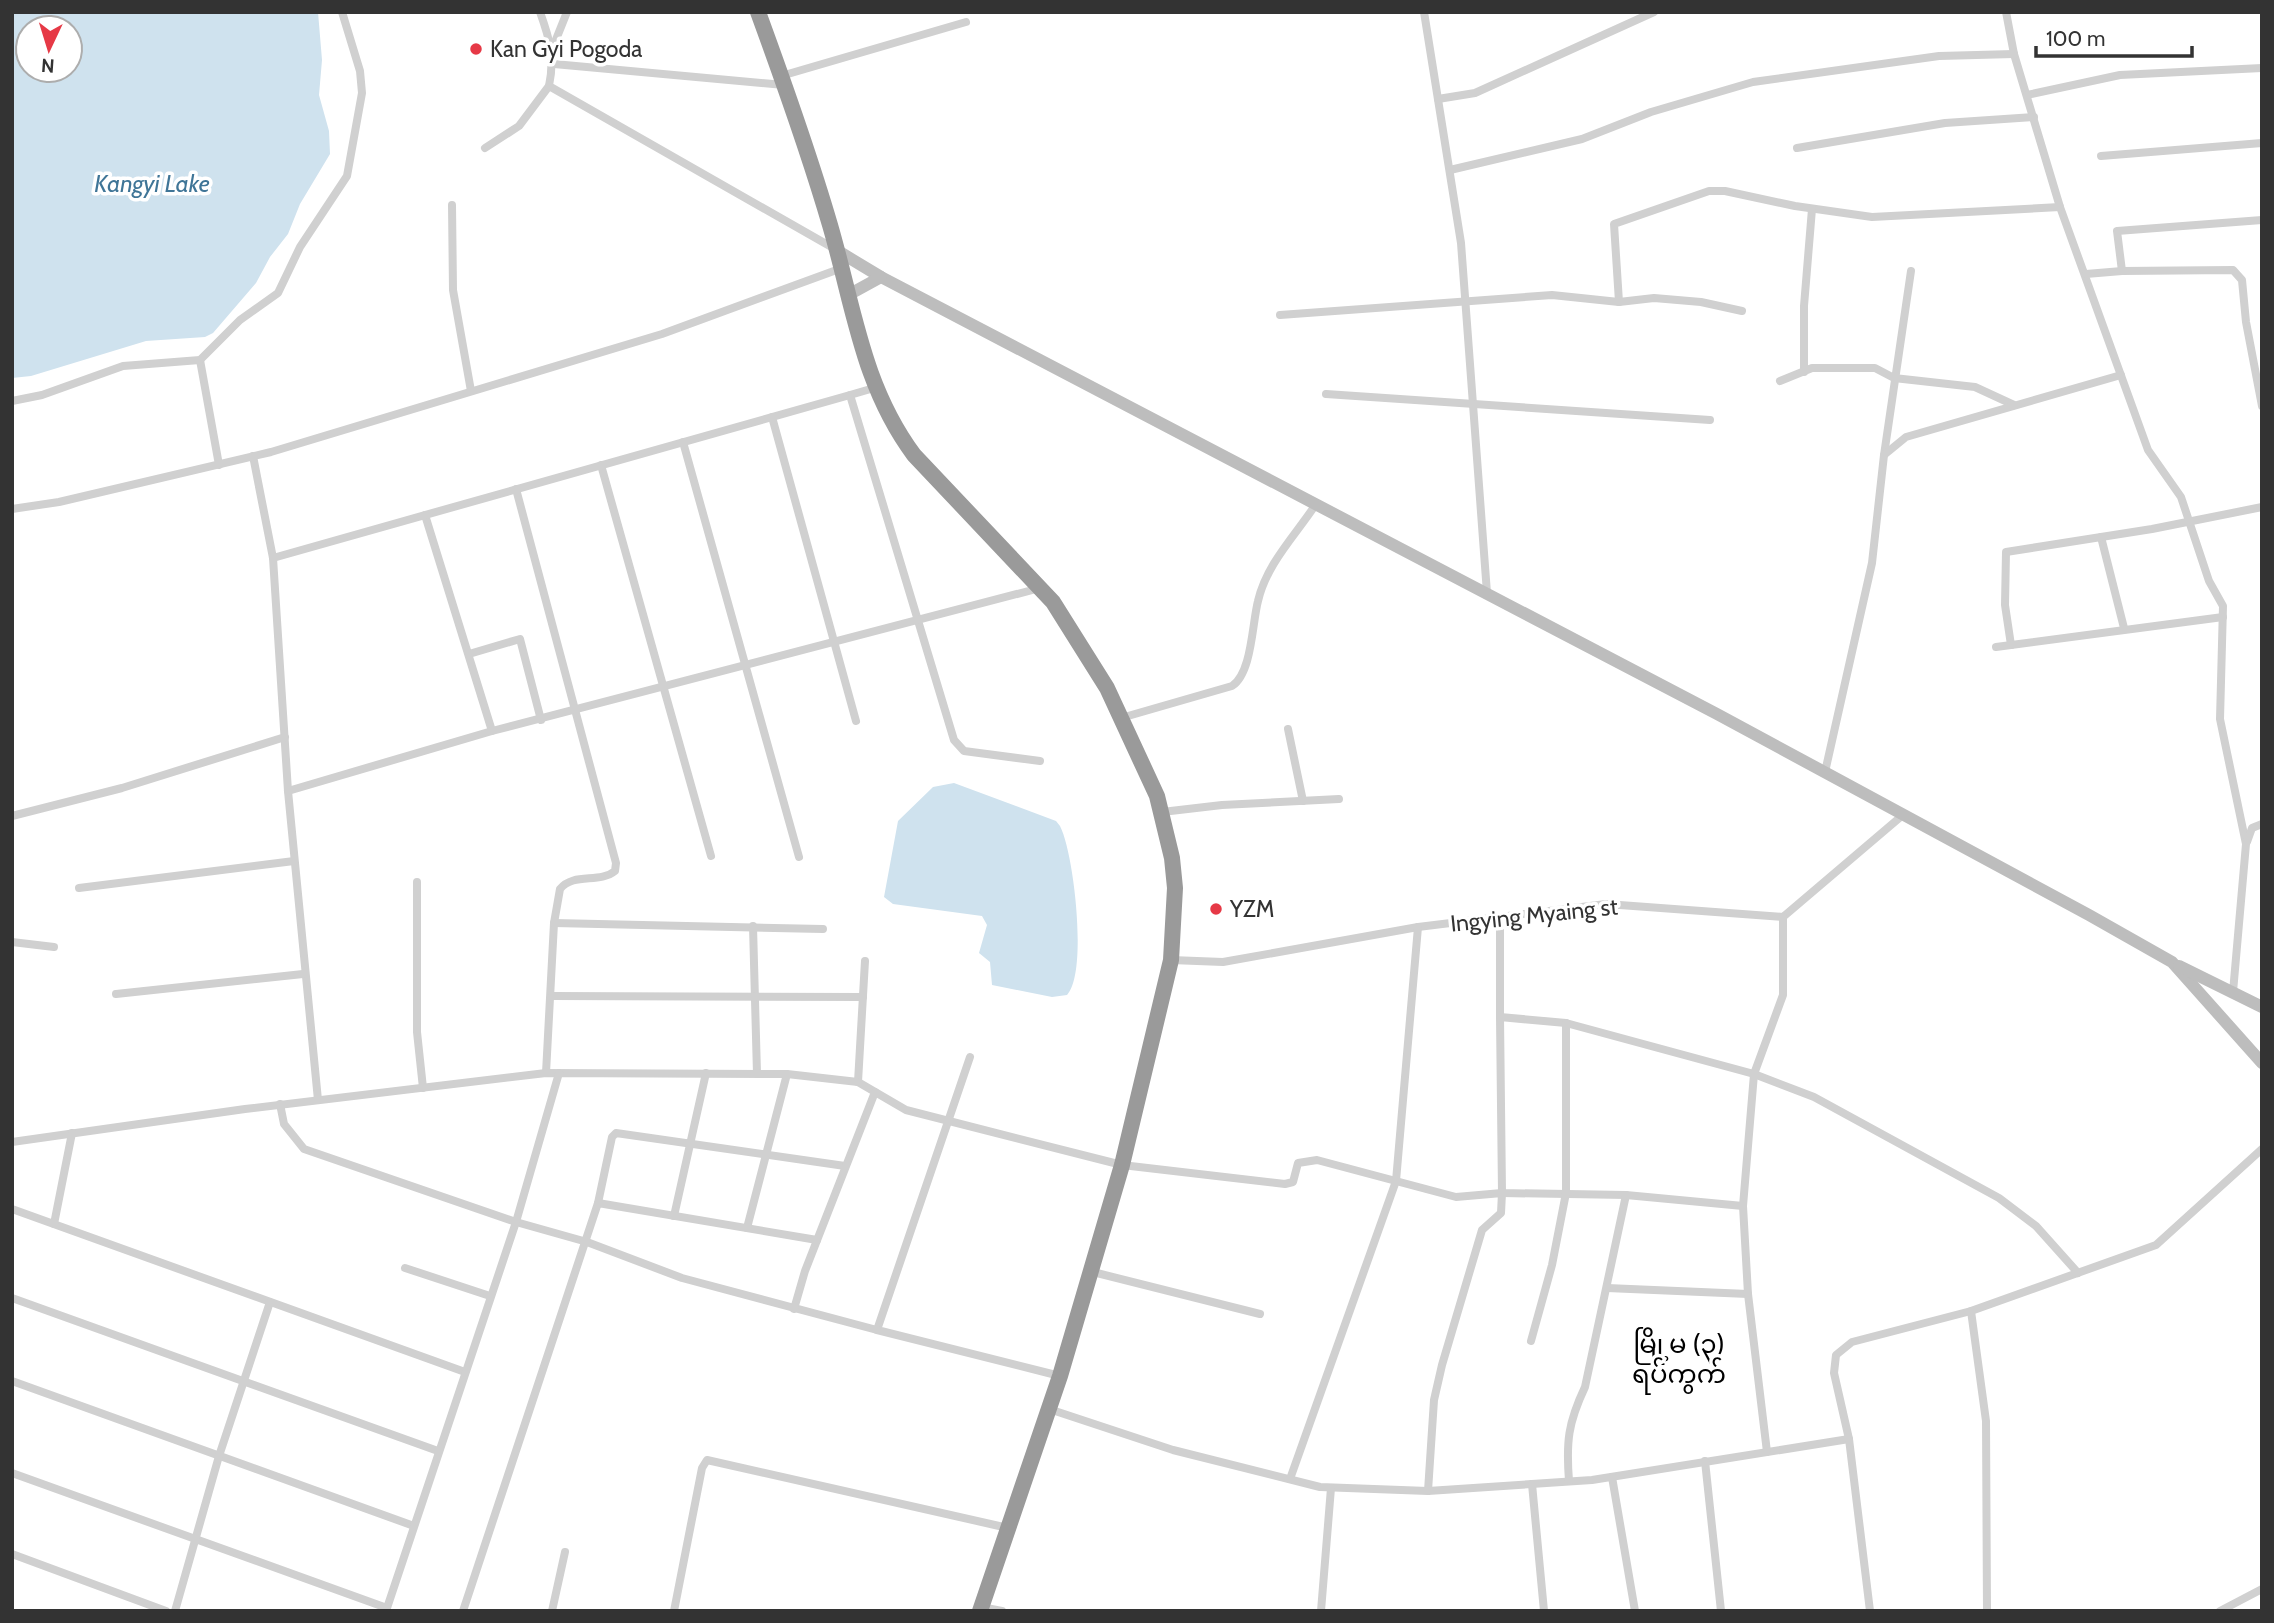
<svg xmlns="http://www.w3.org/2000/svg" width="2274" height="1623" viewBox="0 0 2274 1623" font-family="Cabin,'Noto Sans Myanmar',sans-serif">
  <style>
    .water { fill: #cfe2ee; fill-rule: evenodd }
    .lines { fill: none; stroke-linecap: round; stroke-linejoin: round }
    .street { stroke: #d0d0d0; stroke-width: 8 }
    .secondary { stroke: #bdbdbd; stroke-width: 12 }
    .highway { stroke: #9a9a9a; stroke-width: 16 }
    .poi-dot { fill: #e63946; stroke: #fff; stroke-width: 2.5 }
    .labels { text-anchor: middle; dominant-baseline: central; stroke-width: 7; stroke-linejoin: round; paint-order: stroke }
    .poi-label { font-size: 23px; fill: #333; stroke: #fff; text-anchor: start }
    .street-label { font-size: 23px; fill: #333; stroke: #fff }
    .water-label { font-size: 24px; font-style: italic; fill: #3f7597; stroke: #fff }
    .quarter-label { font-size: 26px; fill: #000; stroke: #fff }
  </style>
  <rect width="100%" height="100%" fill="#fff"/>
  <g class="water">
    <path d="M12,12H318L322,60L319,95L329,131L330,154L300,204L288,234L270,257L256,283L213,333L205,337L146,341L31,376L12,378ZM28,28H70V70H28Z"/>
    <path d="M954,783L1056,821L1060,826C1074,853 1088,973 1067,995L1052,997L992,985L990,962L979,953L987,925L982,916L893,904L884,897L898,821L933,787Z"/>
  </g>
  <g class="lines">
    <g class="street">
      <path d="M540,12C550,40 555,57 549,86L835,249"/>
      <path d="M1424,12L1461,243L1487,593"/>
      <path d="M2006,12L2014,54L2060,207L2148,450L2181,497L2209,581L2223,606L2220,719L2246,844L2233,992"/>
      <path d="M553,47L567,12"/>
      <path d="M554,64L784,85"/>
      <path d="M781,76L966,22"/>
      <path d="M2027,95L2120,75L2262,68"/>
      <path d="M1438,99L1475,93L1654,12"/>
      <path d="M485,148L519,126L549,86"/>
      <path d="M1797,148L1945,123L2034,117"/>
      <path d="M2101,156L2262,143"/>
      <path d="M1450,170L1582,139L1651,112L1753,82L1939,56L2014,54"/>
      <path d="M452,205L453,290L471,391"/>
      <path d="M2122,271L2117,231L2262,220"/>
      <path d="M2086,274L2122,271L2233,270L2242,280L2246,322L2262,406"/>
      <path d="M1619,302L1614,224L1709,191H1725L1795,206L1872,217L2060,207"/>
      <path d="M1280,315L1552,295L1619,302L1654,298L1701,302L1742,311"/>
      <path d="M200,360L219,465"/>
      <path d="M1804,372V306L1812,209"/>
      <path d="M1780,381L1812,368H1875L1894,378L1975,387L2014,405"/>
      <path d="M874,388L850,395L954,740L964,751L1040,761"/>
      <path d="M1326,394L1710,420"/>
      <path d="M12,401L42,395L123,366L200,360L240,320L278,293L300,247L347,176L362,93L360,71L342,12"/>
      <path d="M772,417L856,721"/>
      <path d="M683,442L799,857"/>
      <path d="M1884,455L1911,271"/>
      <path d="M253,456L273,558L288,791L318,1100"/>
      <path d="M601,465L711,856"/>
      <path d="M516,489L616,863L615,871C599,884 574,872 560,889L554,923L546,1073"/>
      <path d="M12,509L59,502L271,452L662,334L842,268"/>
      <path d="M425,515L492,731"/>
      <path d="M2101,537L2124,628"/>
      <path d="M273,558L850,395"/>
      <path d="M2011,645L2005,605L2006,552L2152,529L2262,507"/>
      <path d="M1996,647L2223,617"/>
      <path d="M469,654L520,639L541,720"/>
      <path d="M1121,718L1232,686C1252,673 1252,624 1258,601C1267,563 1295,536 1316,504"/>
      <path d="M1288,729L1303,801"/>
      <path d="M1825,772L1872,563L1884,455L1906,437L2121,375"/>
      <path d="M288,791L492,731L1040,588"/>
      <path d="M1162,812L1222,805L1339,799"/>
      <path d="M12,816L122,788L285,737"/>
      <path d="M2247,842L2252,828L2262,824"/>
      <path d="M417,882V1032L423,1088"/>
      <path d="M79,888L294,861"/>
      <path d="M1500,917V1017"/>
      <path d="M554,923L823,929"/>
      <path d="M753,926L757,1074"/>
      <path d="M12,942L54,947"/>
      <path d="M1171,960L1223,962L1418,927L1606,904L1783,917L1904,814"/>
      <path d="M116,994L303,974"/>
      <path d="M552,996L863,997"/>
      <path d="M970,1057L877,1330L1060,1376"/>
      <path d="M858,1082L865,961"/>
      <path d="M280,1104L284,1124L304,1149L516,1222L587,1242L682,1278L877,1330"/>
      <path d="M12,1142L245,1109L546,1073L787,1074L858,1082L906,1110L1122,1165L1285,1184L1293,1182L1298,1163L1317,1160L1456,1197L1502,1193L1501,1213L1482,1230L1442,1365L1434,1400L1428,1491"/>
      <path d="M598,1203L612,1137L616,1133L845,1166"/>
      <path d="M1743,1206L1626,1195L1502,1193L1500,1017L1566,1023L1754,1074L1814,1097L1999,1198L2036,1226L2078,1273"/>
      <path d="M12,1209L465,1372"/>
      <path d="M674,1216L706,1073"/>
      <path d="M54,1224L72,1133"/>
      <path d="M747,1228L787,1074"/>
      <path d="M405,1268L490,1296"/>
      <path d="M1093,1272L1260,1314"/>
      <path d="M1607,1288L1748,1294"/>
      <path d="M12,1298L438,1451"/>
      <path d="M794,1309L805,1271L875,1092"/>
      <path d="M1971,1311L1986,1421L1987,1611"/>
      <path d="M1531,1341L1552,1265L1566,1193V1023"/>
      <path d="M12,1381L414,1526"/>
      <path d="M1049,1409L1173,1450L1320,1487L1428,1491L1592,1480L1849,1439"/>
      <path d="M1767,1452L1748,1294L1743,1206L1754,1074L1783,995V917"/>
      <path d="M1705,1461L1721,1611"/>
      <path d="M12,1473L387,1608"/>
      <path d="M1612,1477L1635,1611"/>
      <path d="M1290,1479L1396,1181L1418,927"/>
      <path d="M1569,1481C1566,1442 1568,1423 1585,1387L1626,1195"/>
      <path d="M1532,1484L1544,1611"/>
      <path d="M12,1554L166,1611"/>
      <path d="M981,1607L1002,1611"/>
      <path d="M175,1611L219,1456L270,1302"/>
      <path d="M386,1611L516,1222L559,1073"/>
      <path d="M463,1611L598,1203L817,1240"/>
      <path d="M552,1611L565,1552"/>
      <path d="M674,1611L702,1468L707,1460L1008,1528"/>
      <path d="M1321,1611L1331,1488"/>
      <path d="M1870,1611L1849,1439L1834,1373L1836,1355L1852,1342L1971,1311L2156,1245L2262,1149"/>
      <path d="M2220,1611L2262,1589"/>
    </g>
    <g class="secondary">
      <path d="M838,251L881,277L1717,714L2089,915L2172,962L2262,1063"/>
      <path d="M850,294L881,277"/>
      <path d="M2179,966L2262,1007"/>
    </g>
    <path class="highway" d="M758,12C784,83 809,153 830,225C854,307 862,385 914,455L1053,602L1107,688L1157,796L1172,858L1175,888L1171,960L1122,1165L1060,1376L980,1611"/>
  </g>
  <g class="poi-dot">
    <circle cx="476" cy="49" r="7"/>
    <circle cx="1216" cy="909" r="7"/>
  </g>
  <g class="labels">
    <g class="poi-label">
      <text x="490" y="49">Kan Gyi Pogoda</text>
      <text x="1230" y="909">YZM</text>
    </g>
    <g class="street-label">
      <text transform="translate(1534 915) rotate(-6)">Ingying Myaing st</text>
    </g>
    <g class="water-label">
      <text x="152" y="183">Kangyi Lake</text>
    </g>
    <g class="quarter-label">
      <text x="1679" y="1344">မြို့မ (၃)<tspan x="1679" dy="30">ရပ်ကွက်</tspan></text>
    </g>
  </g>
  <rect width="2274" height="1623" fill="none" stroke="#333333" stroke-width="28"/>
  <g transform="translate(49 49) rotate(184)"><circle r="33" fill="#ffffff" stroke="#adadad" stroke-width="2"/>
  <path d="M0-5L12 26L0 18L-12 26Z" fill="#e63946"/>
  <text y="-10" font-size="19" font-weight="bold" text-anchor="middle" fill="#333333">N</text>
  </g>
  <path d="M2036 46v10h156v-10" fill="none" stroke="#333333" stroke-width="3.5"/>
  <text x="2046" y="46" font-size="21" fill="#333333" stroke="#ffffff" stroke-width="5" paint-order="stroke">100 m</text>
</svg>
